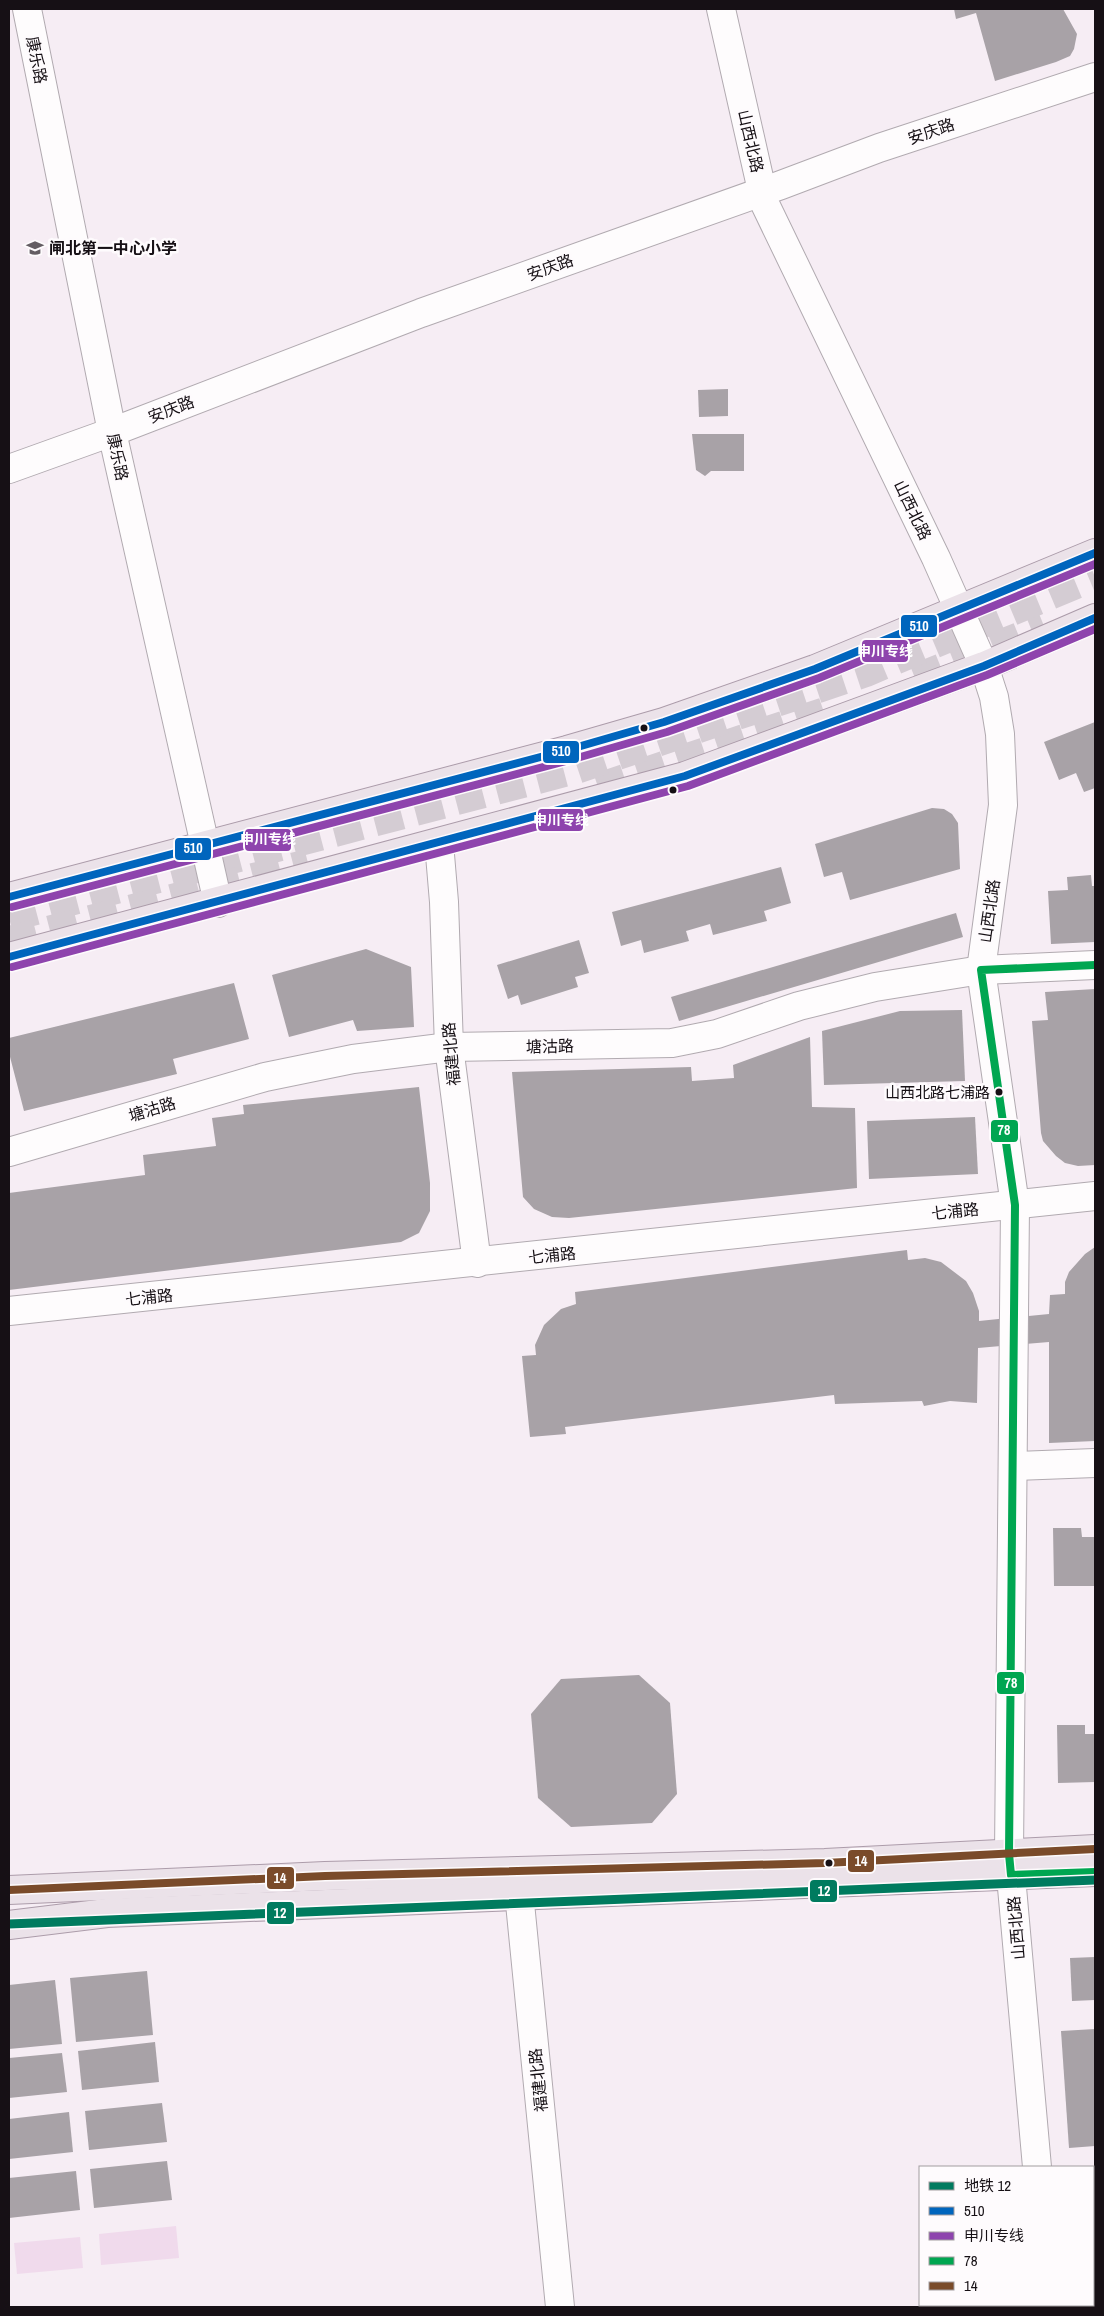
<svg xmlns="http://www.w3.org/2000/svg" width="1104" height="2316" viewBox="0 0 1104 2316" font-family="'Archivo Narrow','Noto Sans SC',sans-serif">
  <style>
    .green { fill: #f0daec }
    .building { fill: #a8a2a7 }
    .lines { fill: none; stroke-linecap: round; stroke-linejoin: round }
    .highway-tunnel { stroke: #d4ccd3; stroke-width: 28; stroke-dasharray: 28 14; stroke-linecap: butt }
    .minor-casing { stroke: #b1aab0; stroke-width: 30 }
    .major-casing { stroke: #ac9caa; stroke-width: 30 }
    .minor { stroke: #fefcfd; stroke-width: 28 }
    .major { stroke: #ebe2e9; stroke-width: 28 }
    .bus-1-casing { stroke: #fefbfd; stroke-width: 11 }
    .bus-2-casing { stroke: #fefbfd; stroke-width: 11 }
    .bus-3-casing { stroke: #fefbfd; stroke-width: 11 }
    .bus-4-casing { stroke: #fefbfd; stroke-width: 11 }
    .bus-1 { stroke: #0065bd; stroke-width: 8 }
    .bus-2 { stroke: #8e44ad; stroke-width: 8 }
    .bus-3 { stroke: #00a651; stroke-width: 8 }
    .bus-4 { stroke: #7a4b2a; stroke-width: 8 }
    .metro-1-casing { stroke: #fefbfd; stroke-width: 12 }
    .metro-1 { stroke: #007b5f; stroke-width: 9 }
    .bus-dot { fill: #161015; stroke: #fefbfd; stroke-width: 2 }
    .labels { text-anchor: middle; dominant-baseline: central; stroke-width: 5; stroke-linejoin: round; paint-order: stroke }
    .bus-label { font-size: 15px; fill: #161015; stroke: #fefbfd; text-anchor: end }
    .street-label { font-size: 16px; fill: #161015; stroke: #fefbfd }
    .poi-label { font-size: 16px; font-weight: bold; fill: #161015; stroke: #fefbfd; text-anchor: start }
    .line-badge { stroke: #fefbfd; stroke-width: 2 }
    .badge-label { font-size: 14px; text-anchor: middle; font-weight: bold; fill: #fff }
  </style>
  <rect width="100%" height="100%" fill="#f6edf4"/>
  <g class="green">
    <path d="M176,2226L179,2258L101,2265L99,2234Z"/>
    <path d="M80,2237L83,2268L17,2274L14,2243Z"/>
  </g>
  <g class="building">
    <path d="M954,9H1063L1077,34L1074,49L1070,56L1056,62L995,81L976,13L956,19Z"/>
    <path d="M728,389V416L699,417L698,390Z"/>
    <path d="M692,434H744V471H711L705,476L696,470Z"/>
    <path d="M1095,722V788L1084,792L1076,773L1059,780L1044,742Z"/>
    <path d="M932,808L944,809L952,814L958,823L960,869L850,900L842,872L824,877L815,844Z"/>
    <path d="M781,867L791,903L764,911L767,921L713,935L710,924L686,931L689,941L644,953L641,940L621,946L612,912Z"/>
    <path d="M1091,875L1092,886H1095V942L1051,944L1048,891L1068,890L1067,877Z"/>
    <path d="M956,913L963,937L679,1021L671,997Z"/>
    <path d="M579,940L589,973L575,977L578,987L521,1005L518,995L508,999L497,965Z"/>
    <path d="M366,949L411,967L414,1027L357,1031L353,1020L289,1037L272,975Z"/>
    <path d="M234,983L249,1039L173,1059L177,1074L24,1111L9,1053V1038Z"/>
    <path d="M1095,989V1165L1078,1166L1065,1163L1056,1156L1043,1141L1041,1133L1032,1021L1048,1020L1045,992Z"/>
    <path d="M962,1010L965,1081L824,1085L822,1031L900,1011Z"/>
    <path d="M810,1037L812,1107L855,1108L857,1188L569,1218L552,1217L534,1209L523,1197L512,1072L691,1067L692,1081L734,1078L733,1065Z"/>
    <path d="M419,1087L430,1183V1211L419,1233L401,1242L9,1290V1193L145,1175L143,1155L216,1146L212,1118L244,1114L243,1105Z"/>
    <path d="M975,1117L978,1174L869,1179L867,1121Z"/>
    <path d="M1095,1247V1441L1049,1443V1342L978,1348L977,1403L950,1401L924,1406L922,1401L835,1404L834,1395L565,1427L566,1434L530,1437L522,1356L536,1355L535,1345L544,1325L561,1309L576,1304L575,1292L907,1250L908,1260L925,1258L941,1262L966,1281L973,1293L979,1311V1321L1049,1314L1050,1295L1065,1294V1282L1069,1272L1085,1254Z"/>
    <path d="M1053,1528H1081L1082,1537H1095V1586H1054Z"/>
    <path d="M639,1675L670,1703L677,1794L652,1823L571,1827L538,1798L531,1714L561,1679Z"/>
    <path d="M1057,1725H1085V1734H1095V1782L1058,1783Z"/>
    <path d="M1095,1957V2000L1072,2001L1070,1958Z"/>
    <path d="M147,1971L153,2035L76,2042L70,1978Z"/>
    <path d="M55,1980L62,2044L9,2049V1985Z"/>
    <path d="M1095,2029V2146L1069,2148L1061,2031Z"/>
    <path d="M155,2042L159,2082L82,2090L78,2051Z"/>
    <path d="M62,2053L67,2092L9,2098V2058Z"/>
    <path d="M162,2103L167,2142L89,2150L85,2111Z"/>
    <path d="M69,2112L73,2152L9,2159V2119Z"/>
    <path d="M167,2161L172,2200L94,2208L90,2169Z"/>
    <path d="M76,2171L80,2210L9,2218V2178Z"/>
    <rect x="1093" y="2197" width="2" height="62"/>
  </g>
  <g class="lines">
    <g class="highway-tunnel">
      <path d="M915,678L1044,626"/>
      <path d="M598,787L825,711"/>
      <path d="M9,918L576,770L866,673L1095,577"/>
      <path d="M9,940L308,863"/>
    </g>
    <g class="minor-casing">
      <g id="minor">
        <path d="M27,9L112,432L218,903"/>
        <path d="M721,9L765,204L936,558L984,666L994,697L1000,734L1003,805L981,970L1015,1205L1009,1854L1037,2167"/>
        <path d="M9,469L112,432L421,313L781,185L879,148L1095,77"/>
        <path d="M439,843L444,902L449,1047L477,1263"/>
        <path d="M9,1152L265,1077L353,1059L449,1047L672,1043L717,1034L799,1006L875,987L981,970L1095,965"/>
        <path d="M9,1311L1095,1196"/>
        <path d="M1014,1466L1095,1463"/>
        <path d="M517,1873L560,2307"/>
        <path d="M1049,2305V2307"/>
      </g>
    </g>
    <g class="major-casing">
      <g id="major">
        <path d="M9,897L567,750L664,722L815,669L1095,553"/>
        <path d="M9,957L685,776L984,666L1095,618"/>
        <path d="M9,1890L325,1876L825,1863L1095,1849"/>
        <path d="M9,1925L107,1913L1095,1872"/>
      </g>
    </g>
    <use href="#minor" class="minor"/>
    <use href="#major" class="major"/>
    <g class="bus-1-casing">
      <g id="bus-1">
        <path d="M9,897L567,750L664,722L815,669L1095,553"/>
        <path d="M9,957L685,776L984,666L1095,618"/>
      </g>
    </g>
    <g class="bus-2-casing">
      <g id="bus-2">
        <path d="M12,907L570,760L667,732L819,678L1095,564"/>
        <path d="M12,967L688,786L987,675L1095,629"/>
      </g>
    </g>
    <g class="bus-3-casing">
      <path id="bus-3" d="M1095,965L981,970L1015,1205L1009,1854L1011,1875L1095,1872"/>
    </g>
    <g class="bus-4-casing">
      <path id="bus-4" d="M9,1890L325,1876L825,1863L1095,1849"/>
    </g>
    <use href="#bus-1" class="bus-1"/>
    <use href="#bus-2" class="bus-2"/>
    <use href="#bus-3" class="bus-3"/>
    <use href="#bus-4" class="bus-4"/>
    <g class="metro-1-casing">
      <path id="metro-1" d="M9,1924L1095,1880"/>
    </g>
    <use href="#metro-1" class="metro-1"/>
  </g>
  <defs>
    <g id="school-bare" transform="scale(1.35)"><path d="M0-5L7-2L0 1L-7-2ZM-4 1L0 2.5L4 1V4Q0 6-4 4Z" fill="#645d63" stroke="#fefbfd" stroke-width="2.5" paint-order="stroke"/></g>
  </defs>
  <g fill-rule="evenodd">
    <use href="#school-bare" x="35" y="248"/>
  </g>
  <g class="bus-dot">
    <circle cx="644" cy="728" r="4.5"/>
    <circle cx="673" cy="790" r="4.5"/>
    <circle cx="999" cy="1092" r="4.5"/>
    <circle cx="829" cy="1863" r="4.5"/>
  </g>
  <g class="labels">
    <g class="bus-label">
      <text x="990" y="1092">山西北路七浦路</text>
    </g>
    <g class="street-label">
      <text transform="translate(37 60) rotate(79)">康乐路</text>
      <text transform="translate(931 131) rotate(-19)">安庆路</text>
      <text transform="translate(751 141) rotate(77)">山西北路</text>
      <text transform="translate(550 267) rotate(-20)">安庆路</text>
      <text transform="translate(171 409) rotate(-21)">安庆路</text>
      <text transform="translate(118 457) rotate(78)">康乐路</text>
      <text transform="translate(913 510) rotate(64)">山西北路</text>
      <text transform="translate(989 911) rotate(-82)">山西北路</text>
      <text transform="translate(550 1046) rotate(-1)">塘沽路</text>
      <text transform="translate(451 1054) rotate(-95)">福建北路</text>
      <text transform="translate(152 1109) rotate(-17)">塘沽路</text>
      <text transform="translate(955 1211) rotate(-6)">七浦路</text>
      <text transform="translate(552 1255) rotate(-6)">七浦路</text>
      <text transform="translate(149 1297) rotate(-6)">七浦路</text>
      <text transform="translate(1016 1928) rotate(-95)">山西北路</text>
      <text transform="translate(538 2080) rotate(-96)">福建北路</text>
    </g>
    <g class="poi-label">
      <text x="49" y="248">闸北第一中心小学</text>
    </g>
  </g>
  <g class="line-badge">
    <rect x="900" y="614" width="38" height="24" rx="5" fill="#0065bd"/>
    <rect x="861" y="639" width="48" height="24" rx="5" fill="#8e44ad"/>
    <rect x="542" y="740" width="38" height="24" rx="5" fill="#0065bd"/>
    <rect x="537" y="808" width="47" height="24" rx="5" fill="#8e44ad"/>
    <rect x="244" y="828" width="48" height="24" rx="5" fill="#8e44ad"/>
    <rect x="174" y="837" width="38" height="24" rx="5" fill="#0065bd"/>
    <rect x="990" y="1119" width="29" height="24" rx="5" fill="#00a651"/>
    <rect x="996" y="1671" width="29" height="24" rx="5" fill="#00a651"/>
    <rect x="847" y="1849" width="28" height="24" rx="5" fill="#7a4b2a"/>
    <rect x="266" y="1866" width="29" height="24" rx="5" fill="#7a4b2a"/>
    <rect x="809" y="1879" width="29" height="24" rx="5" fill="#007b5f"/>
    <rect x="266" y="1901" width="29" height="24" rx="5" fill="#007b5f"/>
  </g>
  <g class="badge-label">
    <text x="919" y="631">510</text>
    <text x="885" y="656">申川专线</text>
    <text x="561" y="756">510</text>
    <text x="561" y="825">申川专线</text>
    <text x="268" y="844">申川专线</text>
    <text x="193" y="853">510</text>
    <text x="1004" y="1135">78</text>
    <text x="1011" y="1688">78</text>
    <text x="861" y="1866">14</text>
    <text x="280" y="1883">14</text>
    <text x="824" y="1896">12</text>
    <text x="280" y="1918">12</text>
  </g>
  <rect width="1104" height="2316" fill="none" stroke="#161015" stroke-width="20"/>
  <rect x="919" y="2166" width="175" height="140" fill="#fefbfd" stroke="#a19da0"/>
  <rect x="929" y="2182" width="25" height="8" fill="#007b5f" stroke="#a19da0"/>
  <text x="964" y="2191" font-size="15" fill="#161015">地铁 12</text>
  <rect x="929" y="2207" width="25" height="8" fill="#0065bd" stroke="#a19da0"/>
  <text x="964" y="2216" font-size="15" fill="#161015">510</text>
  <rect x="929" y="2232" width="25" height="8" fill="#8e44ad" stroke="#a19da0"/>
  <text x="964" y="2241" font-size="15" fill="#161015">申川专线</text>
  <rect x="929" y="2257" width="25" height="8" fill="#00a651" stroke="#a19da0"/>
  <text x="964" y="2266" font-size="15" fill="#161015">78</text>
  <rect x="929" y="2282" width="25" height="8" fill="#7a4b2a" stroke="#a19da0"/>
  <text x="964" y="2291" font-size="15" fill="#161015">14</text>
</svg>
